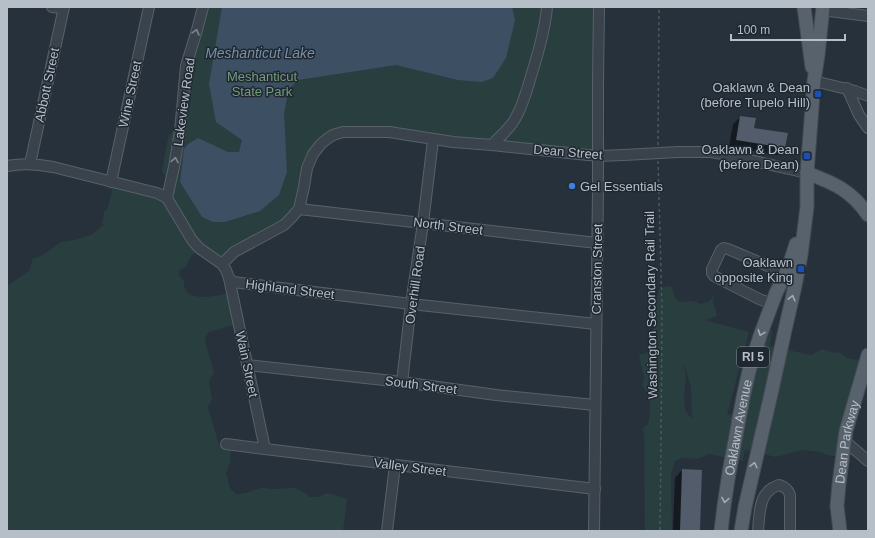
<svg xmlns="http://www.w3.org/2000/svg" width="875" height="538" viewBox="0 0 875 538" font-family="Arial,sans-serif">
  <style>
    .green { fill: #293e3e; fill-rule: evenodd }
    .water { fill: #3d5063 }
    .shadow { fill: #0007 }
    .building { fill: #525c6a }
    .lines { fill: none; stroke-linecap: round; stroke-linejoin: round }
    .minor-casing { stroke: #58616a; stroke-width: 12 }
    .major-casing { stroke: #434c55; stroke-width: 15 }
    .path { stroke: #485b5c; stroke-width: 1.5; stroke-dasharray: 3 3; stroke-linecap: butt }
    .minor { stroke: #3a434c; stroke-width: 10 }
    .major { stroke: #58626c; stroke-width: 13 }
    .minor-bridge-casing { stroke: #58616a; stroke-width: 12; stroke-linecap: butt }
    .minor-bridge { stroke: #3a434c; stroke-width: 10 }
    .oneway { stroke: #7e8790 }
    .oneway2 { stroke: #a3acb5 }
    .transit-dot { fill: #1a4fb4; stroke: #1f2831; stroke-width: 1.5 }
    .shop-dot { fill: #3f7fe0; stroke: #1f2831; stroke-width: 1.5 }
    .labels { text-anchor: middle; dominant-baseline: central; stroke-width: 3; stroke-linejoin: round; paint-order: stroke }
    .shield { fill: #1f2831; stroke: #89919a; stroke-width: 1 }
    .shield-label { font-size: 12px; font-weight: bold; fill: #b6bec7 }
    .park-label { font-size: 13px; fill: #769b7d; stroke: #1f2831 }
    .street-label { font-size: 13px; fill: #b6bec7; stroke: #1f2831 }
    .poi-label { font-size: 13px; fill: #b6bec7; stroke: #1f2831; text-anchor: end }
    .water-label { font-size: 14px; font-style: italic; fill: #7990a8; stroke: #1f2831 }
  </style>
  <rect width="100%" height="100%" fill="#26313c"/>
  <g class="green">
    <path d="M203,7H600L598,153L344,131L317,147L297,210L222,263L198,249L190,258L186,267L180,270L179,274L180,277L184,281C184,284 184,288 186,290C191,302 220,295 231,293L237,324L209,332L206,336L205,341L214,373L209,381L212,399L208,407L219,445L230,447L231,449L230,463L226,473L230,488L236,494C245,494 252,491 260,488C263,487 268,489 272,489C290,489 296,484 310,497H317L328,493L347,499L343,531H7V286L9,285L30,270L32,259L43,255L61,242L74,240L93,234L103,225L102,222L103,219L104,212L108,207L114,182L165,196L170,184L162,171L168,138L178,123Z"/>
    <path d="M667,286L672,287L675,298L679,302L692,301L701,304L709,301L715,295L713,301L717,316L705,320L749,332L727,415L738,414L765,328L772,331L770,346L811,355L822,349L831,352L841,353L847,358L865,362L842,457L827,455L820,452L802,450L776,457L745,450L743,461L709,454L698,459L683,458L675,461L671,474L672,531H645L644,433L642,429L648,424C651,408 652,399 642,385L644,378L639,355L651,351L656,346L653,328L657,322L655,304L659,290ZM684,364L691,387L692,418C679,411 686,388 686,376C685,372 684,367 684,364Z"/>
  </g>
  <path class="water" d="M222,7H512L515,20L506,58L493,78L482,82L458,80L396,65L298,80L289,89L284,113L287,172L279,195L260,211L225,222H213L202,217L180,182L184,149L188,144L198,138L228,152H239L242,140L216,122L209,84Z"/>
  <g class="shadow">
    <path d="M741,117L753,128L784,148L777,155L729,147L733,124Z"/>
    <path d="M682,470L699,531H673L675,478Z"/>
  </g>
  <g class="building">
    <path d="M740,116L756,118L754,128L788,133L785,148L736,140Z"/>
    <path d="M682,469L702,470L700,531H680Z"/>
  </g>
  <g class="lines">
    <g class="minor-casing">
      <g id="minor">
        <path d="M52,7L63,8"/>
        <path d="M822,10L868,16"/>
        <path d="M814,81L855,91L868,96"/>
        <path d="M847,88L859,115L868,128"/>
        <path d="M492,145C500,136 511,128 516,117C523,105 527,90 531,76C538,54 545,31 547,7"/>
        <path d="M678,152H711L723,154L807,173"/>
        <path d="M30,164L64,7"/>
        <path d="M7,166C23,163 38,164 53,167L157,193L167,198L192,240L199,248L222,264L226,270L229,278L233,282L411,304L596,324"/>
        <path d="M111,182L149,7"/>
        <path d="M167,198L174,167L180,131L186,66L197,30L203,7"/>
        <path d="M299,209L597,243"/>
        <path d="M222,264L234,252L284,225L292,217L299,209L304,187L307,168L313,154L321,144L327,139L333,135L343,132H389L453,142L492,145L598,156L624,155"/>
        <path d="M229,278L265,449"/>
        <path d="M772,304L759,299L714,276L712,273V269L721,250L724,248L728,249L768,266L785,275"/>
        <path d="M247,365L402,382L496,395L595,405"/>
        <path d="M402,382L411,304L423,223L433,140"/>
        <path d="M845,441L868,461"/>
        <path d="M226,444L265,449L595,489"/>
        <path d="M387,531L395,465"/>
        <path d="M594,531L598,189V82L599,7"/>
        <path d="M758,531C759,521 759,502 766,494C769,489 774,487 779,485C785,487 788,489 790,495V531"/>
      </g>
    </g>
    <g class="major-casing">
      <g id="major">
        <path d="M804,7L812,67"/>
        <path d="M807,173C834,183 852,191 868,215"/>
        <path id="s1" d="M721,531L724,506L729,473L743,398L749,371L760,336L776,293L789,266L796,244"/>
        <path d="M741,531L745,507L771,394L785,330L795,286L801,255L807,207V173L814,81L818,55L823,7"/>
        <path id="s2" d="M840,531L837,506L839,484L846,431L868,355"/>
      </g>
    </g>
    <g class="path">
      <path d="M658,145L659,7"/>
      <path d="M658,161L662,309L661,446L660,531"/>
    </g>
    <use href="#minor" class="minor"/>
    <use href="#major" class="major"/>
    <g class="minor-bridge-casing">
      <path id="minor-bridge" d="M624,155L678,152"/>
    </g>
    <use href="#minor-bridge" class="minor-bridge"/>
  </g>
  <defs><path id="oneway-chevron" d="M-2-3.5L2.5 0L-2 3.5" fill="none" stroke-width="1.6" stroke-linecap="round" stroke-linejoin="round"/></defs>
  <g class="oneway">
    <use href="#oneway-chevron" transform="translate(196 32) rotate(-74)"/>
    <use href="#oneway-chevron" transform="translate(175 160) rotate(-80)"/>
  </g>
  <g class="oneway2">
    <use href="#oneway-chevron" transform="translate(792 298) rotate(-76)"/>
    <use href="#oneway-chevron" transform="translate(761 333) rotate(110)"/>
    <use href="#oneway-chevron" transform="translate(754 465) rotate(-77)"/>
    <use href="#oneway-chevron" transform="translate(725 500) rotate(99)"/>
  </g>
  <g class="transit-dot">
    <rect x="814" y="90" width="8" height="8" rx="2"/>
    <rect x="803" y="152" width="8" height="8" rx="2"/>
    <rect x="797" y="265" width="8" height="8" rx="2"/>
  </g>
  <circle class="shop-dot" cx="572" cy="186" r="4"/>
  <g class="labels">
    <rect class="shield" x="737" y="347" width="32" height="20" rx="3"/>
    <g class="shield-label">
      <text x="753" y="357">RI 5</text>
    </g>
    <g class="park-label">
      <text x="262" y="76">Meshanticut<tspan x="262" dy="15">State Park</tspan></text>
    </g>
    <g class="street-label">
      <text transform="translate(47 85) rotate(-78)">Abbott Street</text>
      <text transform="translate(130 94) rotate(-78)">Wine Street</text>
      <text transform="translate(184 102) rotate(-82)">Lakeview Road</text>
      <text transform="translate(568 152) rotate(5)">Dean Street</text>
      <text transform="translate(448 226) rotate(7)">North Street</text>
      <text transform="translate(597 269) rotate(-89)">Cranston Street</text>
      <text transform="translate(415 285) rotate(-82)">Overhill Road</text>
      <text transform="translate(290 289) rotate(7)">Highland Street</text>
      <text transform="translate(651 305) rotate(-91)">Washington Secondary Rail Trail</text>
      <text transform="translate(247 364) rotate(78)">Wain Street</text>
      <text transform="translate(421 385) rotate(7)">South Street</text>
      <text stroke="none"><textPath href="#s1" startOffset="105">Oaklawn Avenue</textPath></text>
      <text stroke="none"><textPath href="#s2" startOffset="90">Dean Parkway</textPath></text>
      <text transform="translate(410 467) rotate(7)">Valley Street</text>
    </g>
    <g class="poi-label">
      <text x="810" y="87">Oaklawn &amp; Dean<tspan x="810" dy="15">(before Tupelo Hill)</tspan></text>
      <text x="799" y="149">Oaklawn &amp; Dean<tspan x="799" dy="15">(before Dean)</tspan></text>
      <text x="580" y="186" text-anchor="start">Gel Essentials</text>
      <text x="793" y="262">Oaklawn<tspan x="793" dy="15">opposite King</tspan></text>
    </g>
    <g class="water-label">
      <text x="260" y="53">Meshanticut Lake</text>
    </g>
  </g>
  <rect width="875" height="538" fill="none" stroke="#b6bec7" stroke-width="16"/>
  <path d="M731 34v6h114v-6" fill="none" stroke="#b6bec7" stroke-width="2"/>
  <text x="737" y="34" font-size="12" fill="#b6bec7" stroke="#1f2831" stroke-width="3" paint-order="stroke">100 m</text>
</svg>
